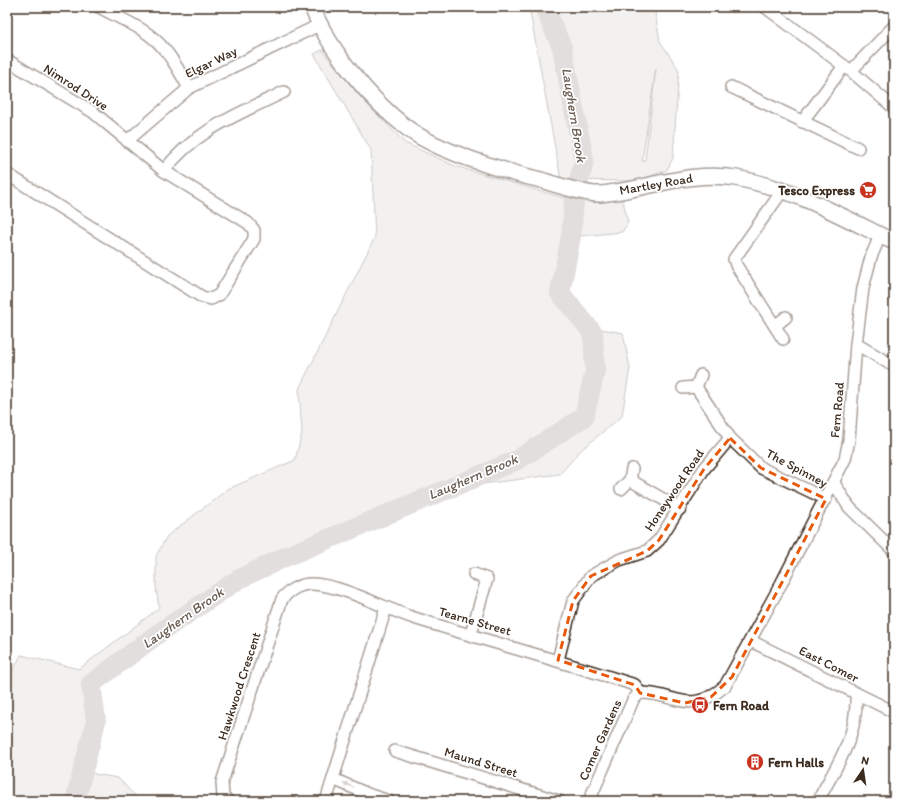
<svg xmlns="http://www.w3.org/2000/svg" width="901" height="808" viewBox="0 0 901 808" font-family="Itim,sans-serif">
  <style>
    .green { fill: #e2e0de; stroke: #8e857e; fill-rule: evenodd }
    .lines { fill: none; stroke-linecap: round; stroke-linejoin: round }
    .river { stroke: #bcb6b3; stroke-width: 20 }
    .minor-casing { stroke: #3b2a1e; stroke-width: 14 }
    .secondary-casing { stroke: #3b2a1e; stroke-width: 18 }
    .minor { stroke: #fff; stroke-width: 11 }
    .secondary { stroke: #fff; stroke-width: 15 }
    .oneway { fill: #a79f9a }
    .marked { fill: none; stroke: #e8590c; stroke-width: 3; stroke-dasharray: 8 5; stroke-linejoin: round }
    .labels { text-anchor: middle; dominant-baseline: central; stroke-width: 3.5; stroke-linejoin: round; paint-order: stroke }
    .street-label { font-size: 13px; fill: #3b2a1e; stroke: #fff }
    .poi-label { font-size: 13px; font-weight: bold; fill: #3b2a1e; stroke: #fff; text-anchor: start }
    .water-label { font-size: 14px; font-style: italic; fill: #685b52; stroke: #fff }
  </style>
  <rect width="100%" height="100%" fill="#fff"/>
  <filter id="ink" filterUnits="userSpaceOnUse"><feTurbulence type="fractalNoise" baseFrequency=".025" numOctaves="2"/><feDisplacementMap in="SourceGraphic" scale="8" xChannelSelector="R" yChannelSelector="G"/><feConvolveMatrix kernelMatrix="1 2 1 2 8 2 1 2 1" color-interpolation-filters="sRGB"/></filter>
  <g filter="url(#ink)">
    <g class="green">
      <path d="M529,7H654L660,41L679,70L673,158L667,170L636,181L561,180ZM656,68L645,160L642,161Z"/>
      <path d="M322,50L362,99L405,143L455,166L574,201L623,200L628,223L622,232L571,237L560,293L585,326L623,333L630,368L622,416L580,451L560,474L452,488L285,557L239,579L159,633L91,684L96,721L83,772L118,778L140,801H7V682L21,655L79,669L159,608L156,587V556L167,536L228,489L295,460L302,433L299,389L375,237L371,150L314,54Z"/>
    </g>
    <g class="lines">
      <path class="river" d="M75,801L96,721L91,684L159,633L239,579L285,557L517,460L584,417L595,371L593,333L560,293L571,236L574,201L584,161L562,47L544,7"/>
      <g class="minor-casing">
        <g id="minor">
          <path d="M99,7C122,20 147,28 164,49C174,60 181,75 189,88"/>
          <path d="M765,7L851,71L894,108"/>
          <path d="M7,60L93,112L164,171L248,223L254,230V239L219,295L211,299L202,297L7,174"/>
          <path d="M851,71L894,26"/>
          <path d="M731,87L858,148"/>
          <path d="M802,122L844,66"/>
          <path d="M127,141L189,88L319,25"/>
          <path d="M164,171C195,130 239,114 284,92"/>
          <path d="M775,326L786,317"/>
          <path d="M783,339L736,265L734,259L783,190"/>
          <path d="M856,344L894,366"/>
          <path d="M696,387L730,438L761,468L826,499"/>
          <path d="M683,388L696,387L701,375"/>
          <path d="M630,480L680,509"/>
          <path d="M834,483L849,507L894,551"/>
          <path d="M621,489L630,480L632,469"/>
          <path d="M471,634L487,579L474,574"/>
          <path d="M751,641L894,712"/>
          <path d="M558,660L573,601L591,576L619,560L647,551L659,540L704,469L730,438"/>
          <path d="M640,693C678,693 688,717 725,686L781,584L845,459L849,440L856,344L863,288L871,257L880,236"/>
          <path d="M395,751L559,801"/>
          <path d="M333,779L370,795L389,801"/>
          <path d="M228,801L223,797L222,782L282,599C289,590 301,583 313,584C345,586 383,608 414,618C487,641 561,661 635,685L640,693"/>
          <path d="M326,801L386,608"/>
          <path d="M589,801L633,700L640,693"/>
          <path d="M818,801C837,764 858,737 856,694"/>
        </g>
      </g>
      <g class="secondary-casing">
        <path id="secondary" d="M312,7C329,50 370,100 407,128C437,151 503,171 541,180C554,184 587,195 600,194C645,190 689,170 736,178C795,189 841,216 894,242"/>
      </g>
      <use href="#minor" class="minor"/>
      <use href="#secondary" class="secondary"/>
    </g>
    <defs><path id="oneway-solid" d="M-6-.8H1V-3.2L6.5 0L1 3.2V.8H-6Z"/></defs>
    <use class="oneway" href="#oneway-solid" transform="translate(348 785) rotate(-157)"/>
  </g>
  <path d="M0 0H901V808H0ZM730,438L761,468L826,499L732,677L711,697L685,703L640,693L635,685L558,660L573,601L591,576L647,551L659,540L704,469Z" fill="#fff" fill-opacity=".55" fill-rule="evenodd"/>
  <path class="marked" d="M730,438L761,468L826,499L732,677L711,697L685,703L640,693L635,685L558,660L573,601L591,576L647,551L659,540L704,469Z"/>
  <defs>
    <g id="supermarket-disc" transform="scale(0.9)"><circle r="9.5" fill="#c8321e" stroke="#fff"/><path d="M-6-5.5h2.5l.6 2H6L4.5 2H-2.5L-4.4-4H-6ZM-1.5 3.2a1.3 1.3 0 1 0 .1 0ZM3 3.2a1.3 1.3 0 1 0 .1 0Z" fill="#fff"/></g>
    <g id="bus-disc" transform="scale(0.9)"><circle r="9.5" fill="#c8321e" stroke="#fff"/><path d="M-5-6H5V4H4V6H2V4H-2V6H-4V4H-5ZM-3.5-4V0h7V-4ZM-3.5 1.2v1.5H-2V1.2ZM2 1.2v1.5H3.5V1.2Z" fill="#fff"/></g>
    <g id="building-disc" transform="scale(0.9)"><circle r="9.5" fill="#c8321e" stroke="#fff"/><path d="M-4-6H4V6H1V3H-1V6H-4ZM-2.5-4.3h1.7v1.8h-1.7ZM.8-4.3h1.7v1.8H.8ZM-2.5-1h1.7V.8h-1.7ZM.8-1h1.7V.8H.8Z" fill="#fff"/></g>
  </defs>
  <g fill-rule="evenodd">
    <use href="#supermarket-disc" x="868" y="190"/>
    <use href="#bus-disc" x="700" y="705"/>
    <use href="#building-disc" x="755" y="762"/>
  </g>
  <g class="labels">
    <g class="street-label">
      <text transform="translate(211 62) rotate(-26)">Elgar Way</text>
      <text transform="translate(76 87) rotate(33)">Nimrod Drive</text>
      <text transform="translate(656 184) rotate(-10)">Martley Road</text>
      <text transform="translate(837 410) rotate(-85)">Fern Road</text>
      <text transform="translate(797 468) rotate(28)">The Spinney</text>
      <text transform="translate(674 490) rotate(-56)">Honeywood Road</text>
      <text transform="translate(475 621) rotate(16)">Tearne Street</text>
      <text transform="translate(829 664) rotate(27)">East Comer</text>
      <text transform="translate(239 686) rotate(-72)">Hawkwood Crescent</text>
      <text transform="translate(600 740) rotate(-66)">Comer Gardens</text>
      <text transform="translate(481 762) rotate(17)">Maund Street</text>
    </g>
    <g class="poi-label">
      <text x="855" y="190" text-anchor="end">Tesco Express</text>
      <text x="713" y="705">Fern Road</text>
      <text x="768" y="762">Fern Halls</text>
    </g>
    <g class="water-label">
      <text transform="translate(574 115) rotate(81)">Laughern Brook</text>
      <text transform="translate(473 477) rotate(-23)">Laughern Brook</text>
      <text transform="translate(183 618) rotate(-35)">Laughern Brook</text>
    </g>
  </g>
  <rect width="901" height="808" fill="none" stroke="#fff" stroke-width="24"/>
  <rect x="12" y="12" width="877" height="784" fill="none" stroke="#3b2a1e" stroke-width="1.5" filter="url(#ink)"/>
  <g transform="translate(863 770) rotate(13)" stroke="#ffffff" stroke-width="3" paint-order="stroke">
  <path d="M0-3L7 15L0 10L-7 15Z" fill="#3b2a1e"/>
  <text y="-6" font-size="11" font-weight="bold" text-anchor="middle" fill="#3b2a1e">N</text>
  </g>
</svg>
